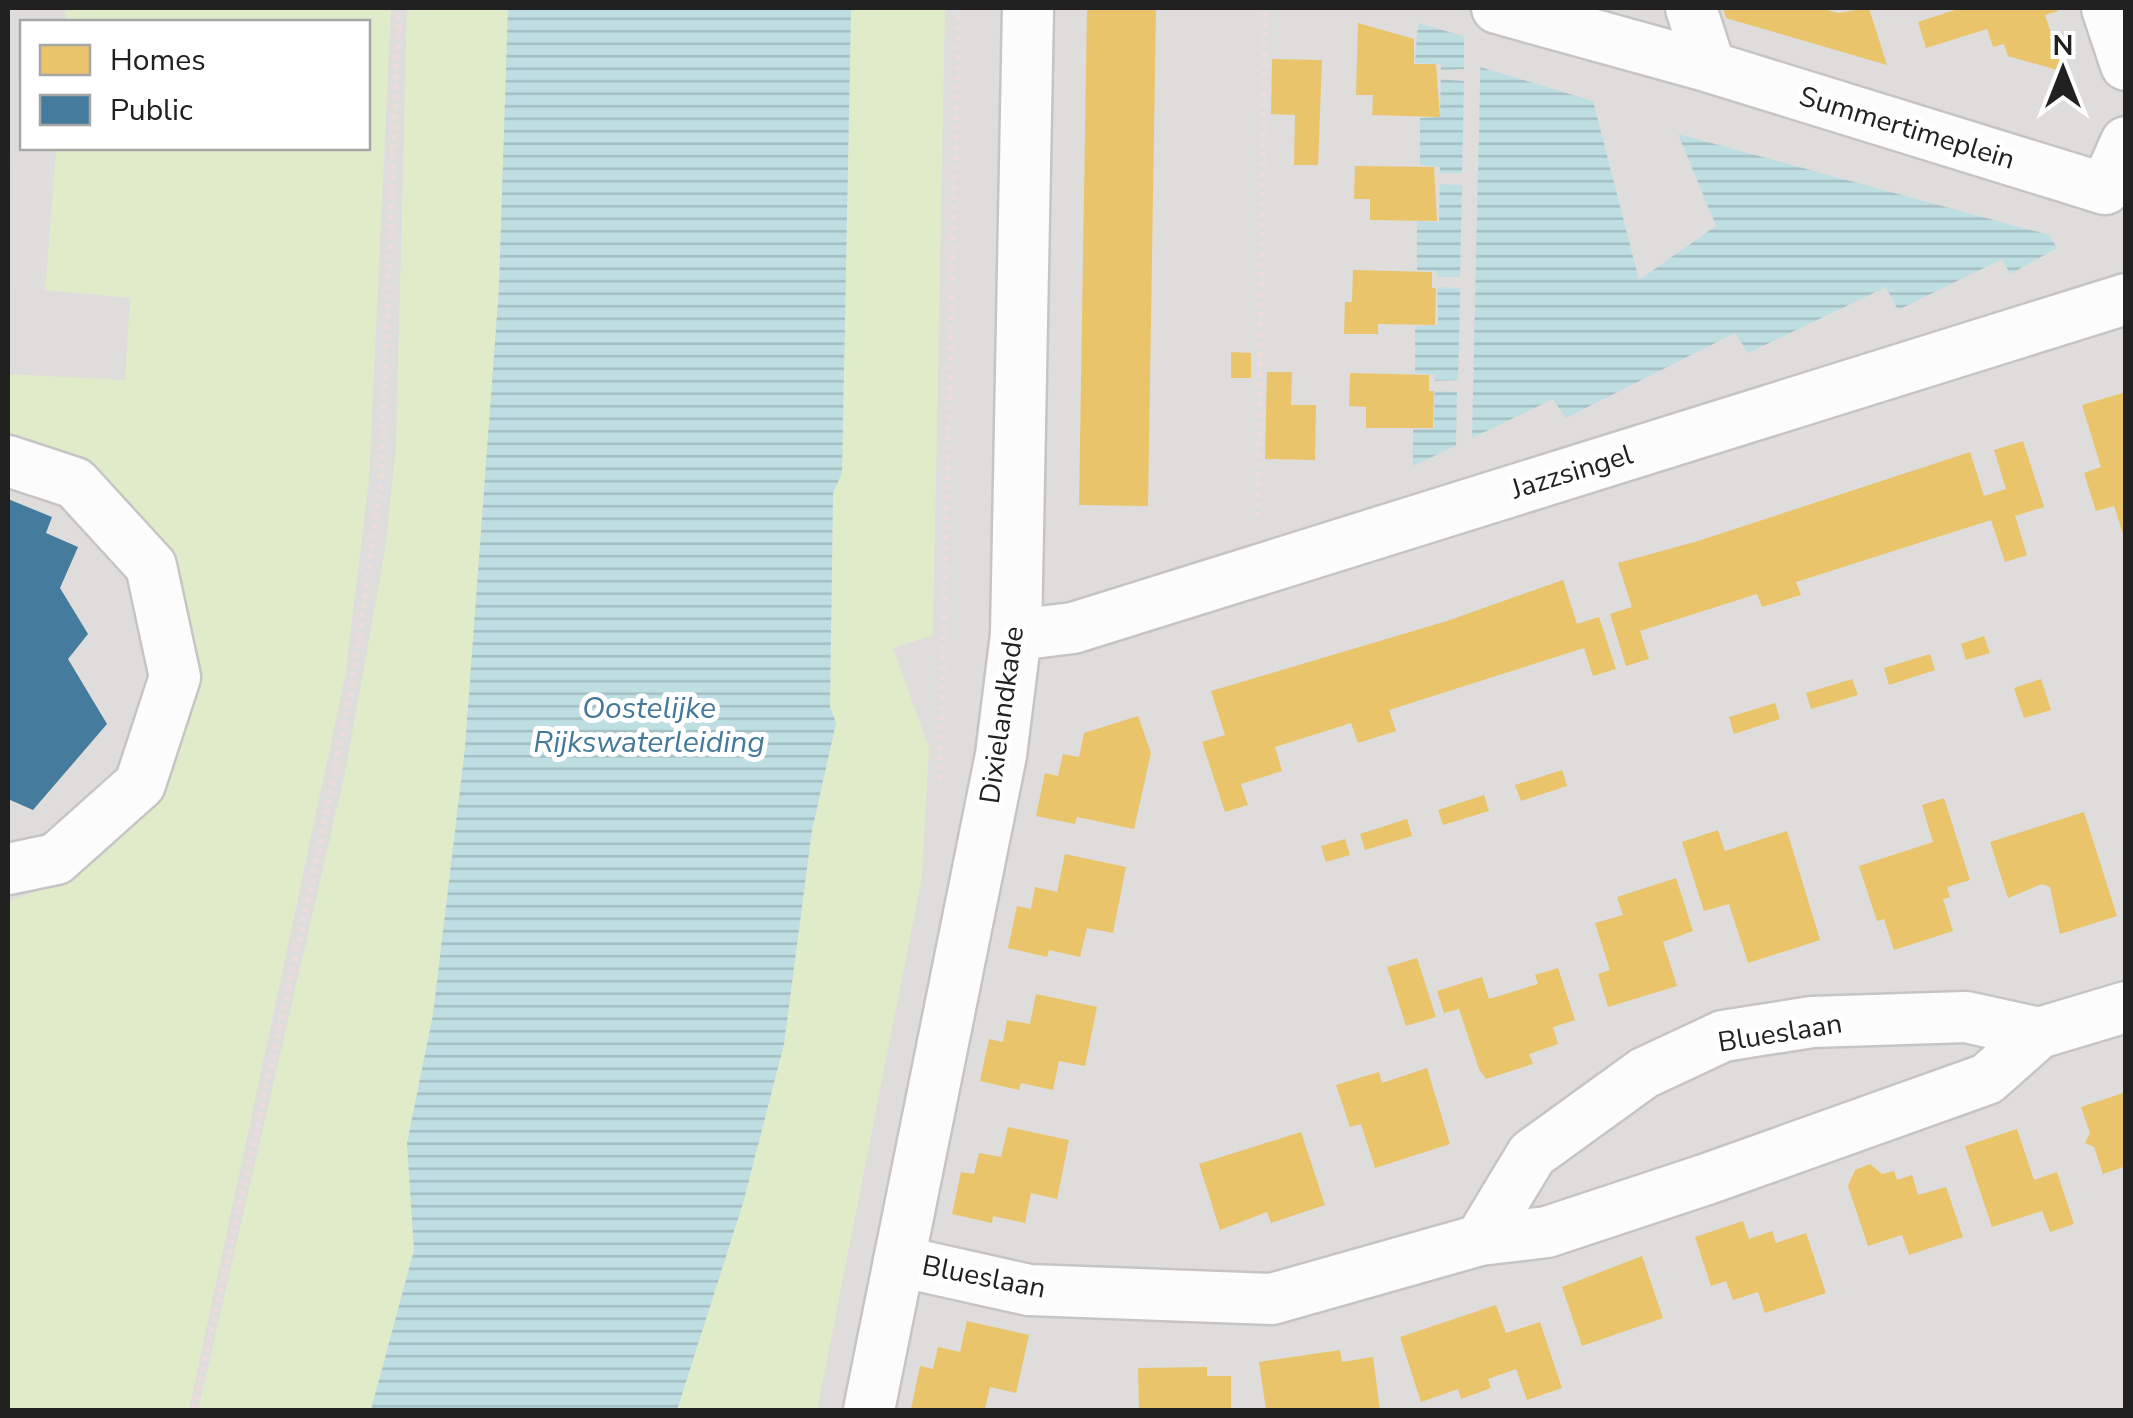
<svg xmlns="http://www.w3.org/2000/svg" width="2133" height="1418" viewBox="0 0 2133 1418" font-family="'Nunito Sans',sans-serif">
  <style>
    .residential { fill: #dedddb; fill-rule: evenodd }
    .grass { fill: #e0ebca }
    .parking { fill: #dfdedd }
    .water { fill: url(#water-rules) }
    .pier { fill: #dedddc }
    .homes { fill: #e9c46a }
    .public { fill: #457b9d }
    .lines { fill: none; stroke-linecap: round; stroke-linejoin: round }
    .minor-casing { stroke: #c6c5c4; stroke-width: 55 }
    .path { stroke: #ecdbdb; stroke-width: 6; stroke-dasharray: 5 5; stroke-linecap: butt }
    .minor { stroke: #fdfcfc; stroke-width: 50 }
    .labels { text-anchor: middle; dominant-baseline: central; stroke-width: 10; stroke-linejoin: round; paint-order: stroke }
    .street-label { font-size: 28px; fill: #212121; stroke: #fff }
    .water-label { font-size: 30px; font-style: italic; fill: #447999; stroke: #fff }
  </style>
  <defs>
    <pattern id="water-rules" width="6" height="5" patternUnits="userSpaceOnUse" patternTransform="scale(2.5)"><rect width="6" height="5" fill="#bedee2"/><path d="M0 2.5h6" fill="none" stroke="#a3bec2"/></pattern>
  </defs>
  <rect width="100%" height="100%" fill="#efedea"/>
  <path class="residential" d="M8,8H2125V1410H8ZM22,22H368V148H22Z"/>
  <g class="grass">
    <path d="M66,8H391L369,480L345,677L189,1410H8V902L68,879L104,854L135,823L159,788L186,622L19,439L8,433V374L125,380L130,298L45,290L56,148H368V22H65Z"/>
    <path d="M407,8H508L499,288L465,748L433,1015L407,1143L414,1249L371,1410H198L345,773L385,550L396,447Z"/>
    <path d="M851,8H945L933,635L893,648L929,748L922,877L817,1410H677L743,1203L784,1044L812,830L836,724L830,706L833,493L842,473Z"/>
  </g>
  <g class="parking">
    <path d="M22,25V148H56L45,290L8,287Z"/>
    <path d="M2096,328L2108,364L2048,383L2037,347Z"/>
    <path d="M1953,372L1965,409L1637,514L1625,476Z"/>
    <path d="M1519,510L1530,547L1210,648L1198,610Z"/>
  </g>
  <g class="water">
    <path d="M508,8H851L842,473L833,493L830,706L836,723L812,830L784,1044L743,1203L677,1410H371L414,1250L407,1143L433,1015L465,748L499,288Z"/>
    <path d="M1418,23L1480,41V67L1593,101L1639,280L1716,226L1678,134L2049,235L2057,248L2010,274L2002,259L1898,310L1886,287L1748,353L1735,333L1566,418L1553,399L1413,466V429H1434L1435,375L1415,373V326L1438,325L1437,271L1417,270V221L1439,222L1440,167L1420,165V118L1440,117L1441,64L1415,63Z"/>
  </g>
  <path class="pier" d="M1464,36L1481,41L1472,439L1456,447L1457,392L1429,391V381L1458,380L1460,288L1432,287V277H1460L1462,185L1434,184V173H1462L1464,81L1436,79V70L1464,69Z"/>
  <g class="homes">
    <path d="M1087,8H1156L1148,506L1079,505Z"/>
    <path d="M1723,8H1821L1838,13L1869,8L1887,65L1726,18Z"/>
    <path d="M1961,8H2057L2058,11L2045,15L2064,72L2008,56L2004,44L1993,47L1987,29L1926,48L1918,22Z"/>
    <path d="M1358,23L1414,39V64H1436L1440,117L1372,115L1373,95H1356Z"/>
    <path d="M1272,59L1322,60L1318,165H1294L1295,115L1271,114Z"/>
    <path d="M1355,166L1434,167L1437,221L1370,220V199H1354Z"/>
    <path d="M1353,270L1432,272V288H1436L1435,325L1378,324V334H1344L1345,302H1352Z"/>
    <path d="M1231,352L1251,353V378H1231Z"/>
    <path d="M1267,372H1292L1291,405H1316L1315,460L1265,459Z"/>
    <path d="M1350,373L1429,375V391H1434L1433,428H1366V407L1349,406Z"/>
    <path d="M2126,392V540H2125L2114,506L2096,511L2084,473L2101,467L2082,405Z"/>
    <path d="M2023,441L2044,507L2015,516L2027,555L2005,562L1991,520L1796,582L1801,595L1762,607L1757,594L1640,631L1649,659L1626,666L1610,614L1632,607L1618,563L1698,541L1970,452L1984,496L2006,489L1994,450Z"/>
    <path d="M1563,580L1577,624L1599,617L1616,669L1593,676L1584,648L1389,710L1396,731L1358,743L1351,723L1275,747L1282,771L1241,784L1248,805L1225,812L1202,742L1225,735L1211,691L1447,621Z"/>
    <path d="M1984,636L1990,653L1966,660L1961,644Z"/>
    <path d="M1930,654L1935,670L1889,685L1884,668Z"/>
    <path d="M1852,679L1858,695L1811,709L1806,693Z"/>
    <path d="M2041,679L2051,710L2024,718L2014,688Z"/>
    <path d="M1775,703L1780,719L1734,734L1729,717Z"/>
    <path d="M1138,716L1151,753L1134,829L1077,817L1075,824L1036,816L1045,773L1058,776L1063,754L1079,757L1084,733Z"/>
    <path d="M1562,770L1567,786L1521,801L1515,785Z"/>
    <path d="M1484,795L1489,811L1443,825L1438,810Z"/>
    <path d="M1944,798L1970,880L1947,887L1950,897L1943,899L1953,931L1894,950L1884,919L1877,921L1859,866L1933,842L1922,805Z"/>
    <path d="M2084,812L2117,916L2060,934L2050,887L2042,884L2008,898L1990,842Z"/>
    <path d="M1407,819L1412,836L1365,850L1360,834Z"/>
    <path d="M1718,830L1725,851L1787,831L1820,940L1748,963L1729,904L1704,911L1682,842Z"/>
    <path d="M1345,839L1350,855L1326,862L1321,846Z"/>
    <path d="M1065,854L1126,867L1113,933L1087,928L1080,957L1049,950L1047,957L1008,948L1017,906L1031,909L1035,887L1057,892Z"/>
    <path d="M1676,878L1693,931L1663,942L1677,986L1608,1007L1598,974L1610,970L1595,923L1623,915L1617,897Z"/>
    <path d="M1417,958L1436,1017L1406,1026L1387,967Z"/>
    <path d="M1558,968L1575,1020L1553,1027L1558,1044L1529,1054L1533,1064L1486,1079L1479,1069L1459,1009L1444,1013L1437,991L1482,977L1489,999L1538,984L1535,975Z"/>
    <path d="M1036,994L1097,1007L1085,1066L1059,1061L1053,1090L1021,1083L1019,1090L980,1081L989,1039L1003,1042L1007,1020L1030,1024Z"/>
    <path d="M1427,1068L1450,1144L1375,1168L1361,1124L1350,1127L1336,1085L1379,1072L1382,1083Z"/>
    <path d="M2126,1092V1166L2103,1174L2094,1147L2085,1143L2090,1133L2081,1107Z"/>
    <path d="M1008,1127L1069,1140L1057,1199L1031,1193L1025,1223L993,1216L992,1223L952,1214L961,1172L974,1174L979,1153L1001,1157Z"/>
    <path d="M2017,1129L2034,1180L2057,1172L2074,1224L2050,1232L2042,1211L1992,1227L1965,1146Z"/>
    <path d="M1301,1132L1325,1205L1271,1223L1267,1212L1220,1230L1199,1164Z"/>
    <path d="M1870,1164L1882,1174L1894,1171L1897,1180L1912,1175L1918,1195L1946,1187L1963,1237L1909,1255L1902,1235L1868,1246L1848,1186L1855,1170Z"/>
    <path d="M1743,1221L1749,1239L1772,1231L1776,1243L1806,1233L1826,1293L1765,1313L1758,1292L1733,1300L1726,1281L1711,1286L1695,1237Z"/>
    <path d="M1642,1256L1663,1318L1582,1346L1562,1287Z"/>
    <path d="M1496,1305L1506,1333L1540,1322L1562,1388L1527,1400L1516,1369L1488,1379L1491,1388L1461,1399L1458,1389L1421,1402L1400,1337Z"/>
    <path d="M967,1321L1029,1335L1016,1393L990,1387L985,1410L911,1409L920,1366L933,1369L938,1347L960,1352Z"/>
    <path d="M1340,1350L1342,1362L1373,1357L1380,1410H1266L1259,1362Z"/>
    <path d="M1207,1367V1376H1231V1410H1139L1138,1368Z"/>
  </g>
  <path class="public" d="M8,499L52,517L46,533L78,547L60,588L88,634L68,659L107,724L33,810L8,799Z"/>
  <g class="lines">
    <g class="minor-casing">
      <g id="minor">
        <path d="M1497,8L1710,67L2105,189L2126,142"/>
        <path d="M1691,8L1710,67"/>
        <path d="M2107,8L2126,65"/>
        <path d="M8,461L75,483L151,566L175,677L140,784L56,859L8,869"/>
        <path d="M1016,635L1073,628L2126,299"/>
        <path d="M1480,1240L1532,1154L1644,1073L1723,1036L1812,1022L1966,1017L2039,1033"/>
        <path d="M899,1261L1029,1290L1272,1299L1480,1240L1547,1232L1707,1179L1987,1079L2039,1033L2126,1007"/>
        <path d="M869,1410L1001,755L1016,635L1028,8"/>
      </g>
    </g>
    <g class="path">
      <path d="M1258,517L1265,8"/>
      <path d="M940,780L959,8"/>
      <path d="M194,1410L315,869L351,691L370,561L381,481L399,8"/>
    </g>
    <use href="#minor" class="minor"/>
  </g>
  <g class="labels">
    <g class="street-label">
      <text transform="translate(1907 128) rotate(17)">Summertimeplein</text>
      <text transform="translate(1572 472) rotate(-17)">Jazzsingel</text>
      <text transform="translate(1002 715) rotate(-82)">Dixielandkade</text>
      <text transform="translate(1780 1033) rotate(-9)">Blueslaan</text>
      <text transform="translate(984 1277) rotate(11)">Blueslaan</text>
    </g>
    <g class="water-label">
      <text x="649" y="708">Oostelijke<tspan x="649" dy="34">Rijkswaterleiding</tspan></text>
    </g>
  </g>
  <rect width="2133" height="1418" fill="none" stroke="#212121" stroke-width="20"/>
  <rect x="20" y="20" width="350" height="130" fill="#ffffff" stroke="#a6a6a6" stroke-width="2.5"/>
  <rect x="40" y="45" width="50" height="30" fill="#e9c46a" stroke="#a6a6a6" stroke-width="2.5"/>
  <text x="110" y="70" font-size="30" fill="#212121">Homes</text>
  <rect x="40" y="95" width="50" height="30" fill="#457b9d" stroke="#a6a6a6" stroke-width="2.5"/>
  <text x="110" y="120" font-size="30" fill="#212121">Public</text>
  <g transform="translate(2063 70)" stroke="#ffffff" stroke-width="8" paint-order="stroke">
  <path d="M0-8L18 38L0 25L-18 38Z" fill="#212121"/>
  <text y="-15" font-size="28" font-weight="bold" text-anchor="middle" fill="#212121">N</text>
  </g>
</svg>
